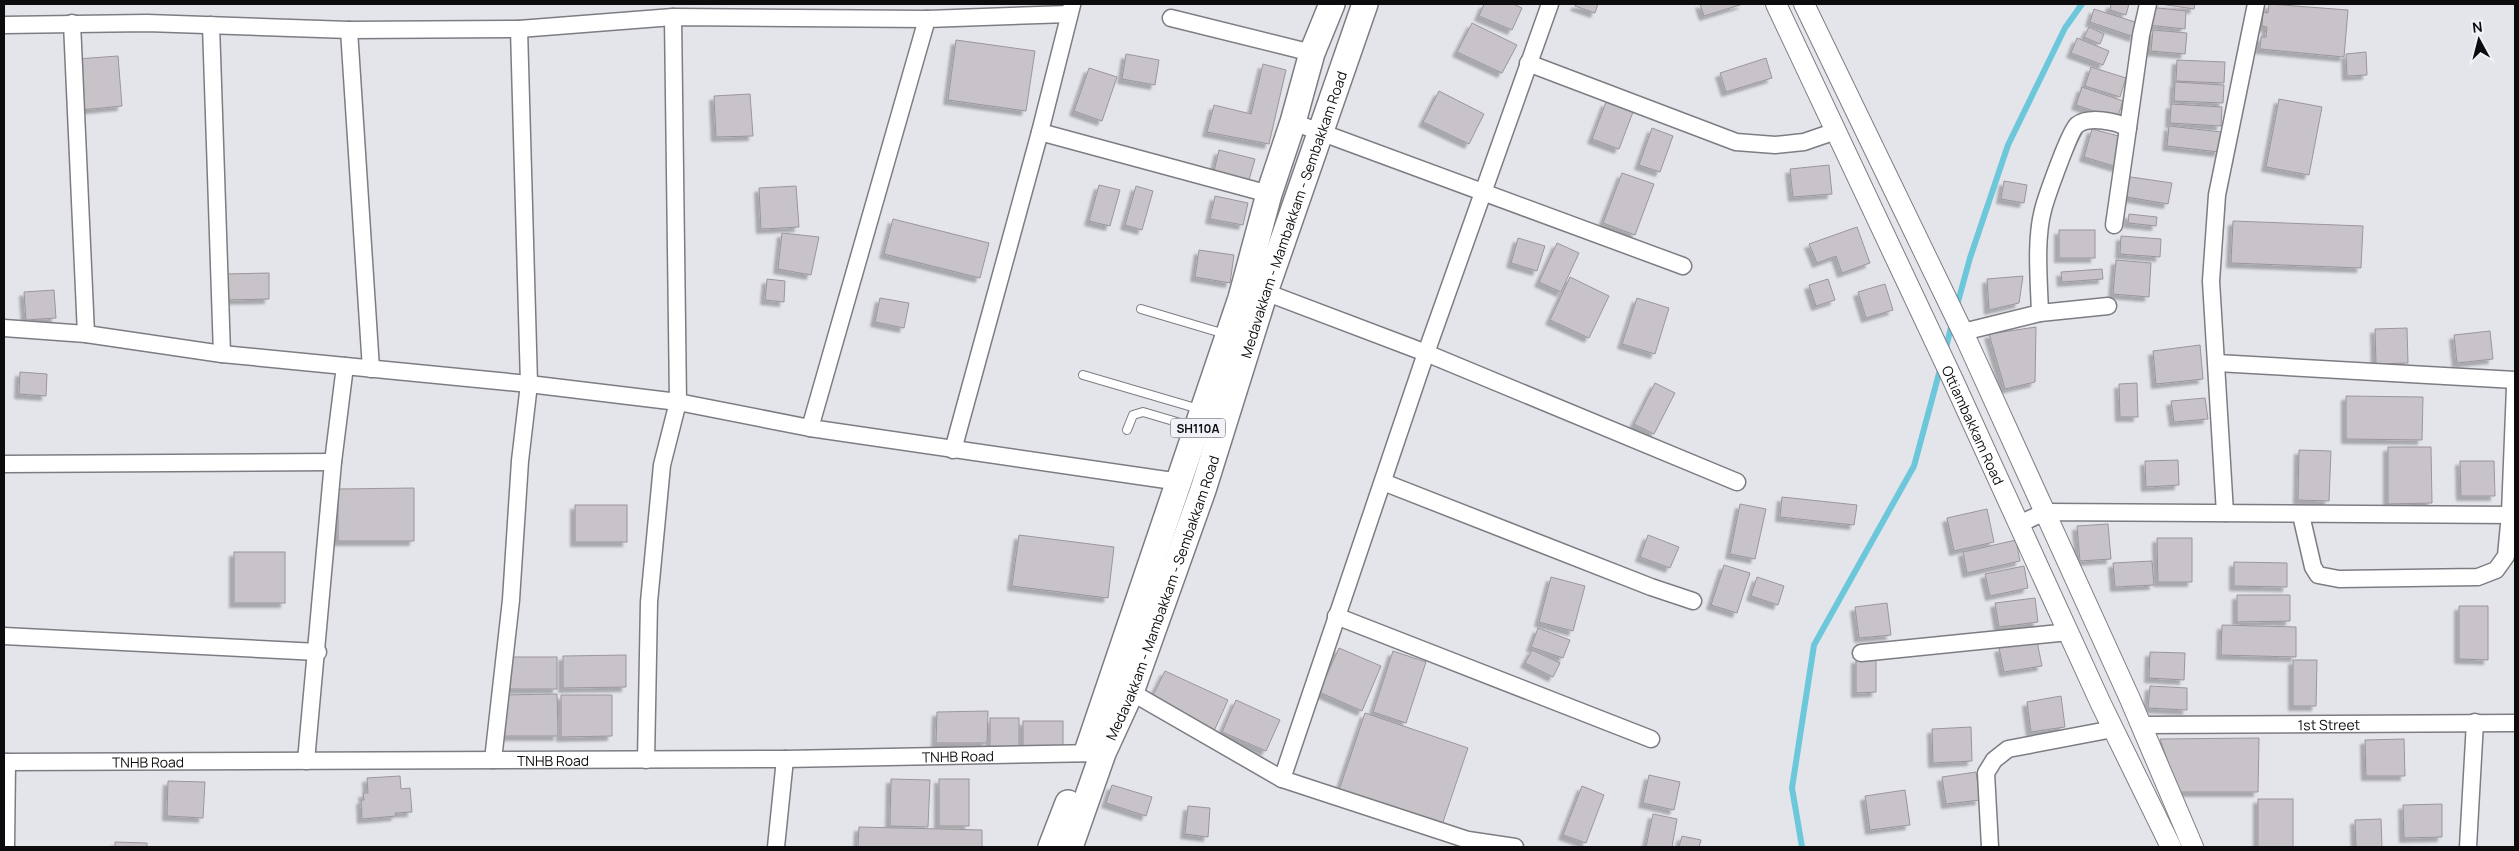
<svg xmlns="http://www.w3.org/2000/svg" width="2519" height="851" viewBox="0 0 2519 851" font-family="Manrope,sans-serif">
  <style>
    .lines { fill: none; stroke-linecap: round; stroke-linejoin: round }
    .stream { stroke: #6dc7da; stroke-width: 6 }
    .building { fill: #c8c3c8; stroke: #9b969b; filter: url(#shadow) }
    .service-casing { stroke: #7c7d83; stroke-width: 10 }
    .minor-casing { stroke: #7c7d83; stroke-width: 19 }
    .tertiary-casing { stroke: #7c7d83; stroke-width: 22 }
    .primary-casing { stroke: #7c7d83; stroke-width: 28 }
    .service { stroke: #fff; stroke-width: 8 }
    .minor { stroke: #fff; stroke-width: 16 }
    .tertiary { stroke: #fff; stroke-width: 20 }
    .primary { stroke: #fff; stroke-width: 25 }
    .labels { text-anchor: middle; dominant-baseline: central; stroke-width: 4; stroke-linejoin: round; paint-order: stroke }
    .shield { fill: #f1f2f8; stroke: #515154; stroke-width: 1 }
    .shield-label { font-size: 12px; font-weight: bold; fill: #0c0c0e }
    .street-label { font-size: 14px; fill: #0c0c0e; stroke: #f1f2f8 }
  </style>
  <defs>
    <filter id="shadow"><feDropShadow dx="-4.5" dy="4.5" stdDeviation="1" flood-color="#0004"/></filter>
  </defs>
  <rect width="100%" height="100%" fill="#e4e5eb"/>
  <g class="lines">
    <g class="stream">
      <path d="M1956,309L1970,258L2008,145L2065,28L2082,4"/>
      <path d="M1945,352L1952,323"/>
      <path d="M1802,847L1792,788L1814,645L1914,466L1941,366"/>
    </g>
  </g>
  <g class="building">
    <path d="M1484,4H1513L1522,8L1512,30L1479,16Z"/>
    <path d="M1576,4H1598L1595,13L1575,6Z"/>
    <path d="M1700,4H1743L1704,16Z"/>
    <path d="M2111,4H2129L2126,15L2110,10Z"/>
    <path d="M2160,4H2195L2194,9Z"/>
    <path d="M2269,4L2348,10L2344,57L2260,49L2261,37H2266L2267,27L2262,26L2263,12L2268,13Z"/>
    <path d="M2149,7L2186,11L2185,29L2148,25Z"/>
    <path d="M2094,9L2138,23L2134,37L2090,22Z"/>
    <path d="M1472,23L1517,45L1502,73L1457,52Z"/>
    <path d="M2089,27L2104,34L2100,44L2084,37Z"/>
    <path d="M2153,30L2187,33L2185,54L2151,51Z"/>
    <path d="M2077,38L2109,51L2103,65L2071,53Z"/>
    <path d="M956,40L1035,51L1026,111L948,100Z"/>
    <path d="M2366,52L2367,75L2347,76L2346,54Z"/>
    <path d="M1126,54L1159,60L1155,85L1122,79Z"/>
    <path d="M118,56L122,106L81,110L77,59Z"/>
    <path d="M1766,58L1772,78L1726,92L1720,73Z"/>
    <path d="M2177,60L2225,62L2224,83L2176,81Z"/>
    <path d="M1263,64L1286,70L1269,144L1207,132L1214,105L1251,114Z"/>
    <path d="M2091,67L2126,78L2120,97L2085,86Z"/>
    <path d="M1089,68L1117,77L1102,121L1074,111Z"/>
    <path d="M2175,82L2224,85L2223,103L2174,101Z"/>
    <path d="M2082,87L2123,101L2117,119L2076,105Z"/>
    <path d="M1439,91L1484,114L1469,144L1423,122Z"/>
    <path d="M750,94L753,136L716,137L714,96Z"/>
    <path d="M2279,99L2322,107L2309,175L2266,167Z"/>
    <path d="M1606,102L1633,112L1619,149L1592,139Z"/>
    <path d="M2171,104L2222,107L2221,126L2170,123Z"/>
    <path d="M2169,126L2221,132L2219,152L2167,146Z"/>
    <path d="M1652,128L1673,136L1660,172L1639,165Z"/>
    <path d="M2092,129L2126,138L2117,167L2084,157Z"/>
    <path d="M1219,150L1255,159L1249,180L1214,171Z"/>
    <path d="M1829,165L1832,194L1793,197L1790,169Z"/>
    <path d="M1622,173L1654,184L1635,235L1603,223Z"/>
    <path d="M2124,176L2172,183L2168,204L2121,196Z"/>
    <path d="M2004,181L2027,185L2024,203L2001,199Z"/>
    <path d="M1099,185L1120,190L1110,226L1089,221Z"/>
    <path d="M796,186L799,227L761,229L759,188Z"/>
    <path d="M1136,186L1153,191L1142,230L1125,225Z"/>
    <path d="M1215,196L1248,203L1243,225L1210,219Z"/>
    <path d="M2129,214L2157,217L2156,226L2128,223Z"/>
    <path d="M893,219L989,243L980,278L884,254Z"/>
    <path d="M2233,221L2363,226L2361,268L2231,263Z"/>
    <path d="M1857,227L1870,263L1842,273L1836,256L1817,263L1809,244Z"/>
    <rect x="2059" y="230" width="36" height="28"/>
    <path d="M782,233L819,237L811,275L778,269Z"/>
    <path d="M2121,236L2161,239L2160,257L2120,254Z"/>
    <path d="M1518,238L1545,246L1537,271L1511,263Z"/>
    <path d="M1557,243L1579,253L1561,292L1539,282Z"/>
    <path d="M1199,250L1234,255L1230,283L1195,277Z"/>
    <path d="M2116,260L2151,263L2149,297L2113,294Z"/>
    <path d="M2102,269L2103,279L2062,282L2061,272Z"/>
    <path d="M269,273V299L226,300L225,274Z"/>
    <path d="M2023,276L2019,303L1989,310L1987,279Z"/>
    <path d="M1570,277L1609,296L1589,338L1550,320Z"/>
    <path d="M767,279L785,281L784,302L765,300Z"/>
    <path d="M1828,279L1835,300L1816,306L1809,285Z"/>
    <path d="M1885,284L1893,310L1866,318L1858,292Z"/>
    <path d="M54,290L56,318L26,320L24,292Z"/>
    <path d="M880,298L909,303L904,328L875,322Z"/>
    <path d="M1637,298L1669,308L1655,354L1622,344Z"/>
    <path d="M2036,327L2035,382L2005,389L1989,334Z"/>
    <path d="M2407,328L2408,363L2376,364L2375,329Z"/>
    <path d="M2490,331L2493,359L2457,363L2454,335Z"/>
    <path d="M2200,345L2203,379L2156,384L2153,351Z"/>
    <path d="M20,372L47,374L46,396L19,394Z"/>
    <path d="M1655,383L1675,393L1654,434L1634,424Z"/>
    <path d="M2137,383L2138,417H2120L2119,384Z"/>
    <path d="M2346,396L2423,397L2422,440L2346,439Z"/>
    <path d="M2205,398L2208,419L2174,422L2171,401Z"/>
    <path d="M2388,447H2431L2432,503L2388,504Z"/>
    <path d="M2299,450L2331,451L2329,501L2298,500Z"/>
    <path d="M2178,460L2179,485L2146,487L2145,461Z"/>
    <path d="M2460,461H2494L2495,496H2461Z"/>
    <path d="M414,488V541H338V489Z"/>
    <path d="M1782,497L1857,505L1854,525L1780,517Z"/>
    <path d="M1740,504L1766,509L1755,559L1730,554Z"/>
    <rect x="575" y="505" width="52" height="37"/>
    <path d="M1987,509L1994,542L1954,551L1947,518Z"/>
    <path d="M2108,524L2111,559L2080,561L2077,526Z"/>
    <path d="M1019,535L1114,547L1108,598L1012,586Z"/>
    <path d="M1648,535L1679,547L1670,568L1640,557Z"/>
    <path d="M2157,538H2192V582H2158Z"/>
    <path d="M2016,540L2020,561L1967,573L1963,552Z"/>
    <rect x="234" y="552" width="51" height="51"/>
    <path d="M2152,561L2154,585L2115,587L2113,563Z"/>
    <path d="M2234,562L2287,563V587L2234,586Z"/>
    <path d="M1724,565L1750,573L1737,613L1711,605Z"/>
    <path d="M2024,566L2028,588L1990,596L1985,574Z"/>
    <path d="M1551,577L1585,586L1573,631L1539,622Z"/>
    <path d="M1757,577L1784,586L1778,605L1751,596Z"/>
    <path d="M2237,595H2290V621L2237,622Z"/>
    <path d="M2035,598L2038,622L1999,627L1995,603Z"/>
    <path d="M1887,603L1891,635L1859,638L1855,607Z"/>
    <path d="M2459,606H2488V660L2459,659Z"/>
    <path d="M2222,625L2296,627V657L2221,655Z"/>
    <path d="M1538,628L1570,640L1563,658L1531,647Z"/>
    <path d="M2037,641L2042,666L2004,672L1999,648Z"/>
    <path d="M1339,648L1381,666L1362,711L1319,692Z"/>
    <path d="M1532,650L1560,663L1553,677L1525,663Z"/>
    <path d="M1393,651L1426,662L1406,723L1373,712Z"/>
    <path d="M2150,652L2185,653L2184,680L2149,678Z"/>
    <path d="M626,655V687L563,688V656Z"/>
    <rect x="508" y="657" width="49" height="32"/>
    <path d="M1856,659H1876V692L1856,693Z"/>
    <path d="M2293,660H2317L2316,706H2293Z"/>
    <path d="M1165,671L1228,700L1214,731L1150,701Z"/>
    <path d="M2150,686L2187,688V710L2148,708Z"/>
    <path d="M557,694L558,736H504V695Z"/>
    <path d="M561,695H612V736L561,737Z"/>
    <path d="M2061,696L2065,727L2031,732L2027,702Z"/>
    <path d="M1236,700L1280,720L1266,751L1222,732Z"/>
    <path d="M988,711L987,743H936L937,712Z"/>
    <path d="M1365,713L1468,748L1442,825L1339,790Z"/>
    <rect x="990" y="718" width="29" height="30"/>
    <rect x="1023" y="721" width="40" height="27"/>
    <path d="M1971,727L1972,761L1933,763L1932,729Z"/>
    <path d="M2259,738L2258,792H2178L2160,739Z"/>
    <path d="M2404,739L2405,776H2366L2365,740Z"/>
    <path d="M1976,772L1980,800L1946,804L1942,777Z"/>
    <path d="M1649,775L1680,782L1674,810L1643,803Z"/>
    <path d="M400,776L401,789L410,788L412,812L395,813L396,816L362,819L361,800H364L363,793H368L367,778Z"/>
    <path d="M891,779L930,780L928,827L890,826Z"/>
    <rect x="939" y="779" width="30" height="47"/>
    <path d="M168,781L205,782L203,818L167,816Z"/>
    <path d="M1112,785L1152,797L1146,816L1106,803Z"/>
    <path d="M1582,786L1604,795L1586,843L1563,835Z"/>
    <path d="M1905,790L1910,825L1870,830L1865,796Z"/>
    <rect x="2258" y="799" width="35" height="48"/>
    <path d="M2442,804V837L2404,838L2403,805Z"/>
    <path d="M1188,806L1210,808L1208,837L1185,834Z"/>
    <path d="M1653,814L1677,819L1672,847H1646Z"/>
    <path d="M2381,819L2382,847H2356L2355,820Z"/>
    <path d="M859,827L982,830V847H858Z"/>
    <path d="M1682,836L1701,840L1699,847H1679Z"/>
    <path d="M115,842L147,843V847H115Z"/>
  </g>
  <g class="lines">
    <g class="service-casing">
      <g id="service">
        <path d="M1141,309L1225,334"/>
        <path d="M1083,375L1199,409"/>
        <path d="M1127,430L1133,415L1143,412L1194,427"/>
      </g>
    </g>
    <g class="minor-casing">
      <g id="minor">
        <path d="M1171,18L1312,53"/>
        <path d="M72,23L86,334"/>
        <path d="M4,25L147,23L349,30L519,29L673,17L927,19L1069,14"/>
        <path d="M211,25L222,354"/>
        <path d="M349,30L371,369"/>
        <path d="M1528,63L1736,142L1775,145L1804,142L1836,131"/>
        <path d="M1293,122L1683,266"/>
        <path d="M1040,132L1269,194"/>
        <path d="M2114,225L2128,128"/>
        <path d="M1265,292L1426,353L1737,482"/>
        <path d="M2040,313C2039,281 2035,240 2043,210C2046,198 2070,130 2077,125C2089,116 2116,121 2128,128L2141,35L2148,4"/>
        <path d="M4,328L86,334L222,354L529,384L678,402L810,428L1180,482"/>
        <path d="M1963,332L2040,313L2108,306"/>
        <path d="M2217,363L2515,380"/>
        <path d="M810,428L927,19"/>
        <path d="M953,450L1040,132L1072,5"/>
        <path d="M4,464L333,462"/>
        <path d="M1383,482L1651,587L1693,601"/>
        <path d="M2225,513L2211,281L2217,195L2256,4"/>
        <path d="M2301,515L2313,567L2318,575L2339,579L2478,577L2496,570L2506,556L2510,514L2515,387"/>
        <path d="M2019,524L2045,512L2515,515"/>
        <path d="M1336,616L1651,739"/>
        <path d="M4,636L318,652"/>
        <path d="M1861,653L2069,632"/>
        <path d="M1131,692L1282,779L1468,840L1515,847"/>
        <path id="s1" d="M2141,725L2515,723"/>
        <path d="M493,760L511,600L520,461L529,384L519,29"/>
        <path d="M646,760L649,602L662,465L678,402L673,17"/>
        <path d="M306,761L333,462L345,366"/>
        <path id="s2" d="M4,762L785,759L1099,753"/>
        <path d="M1282,779L1426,353L1550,4"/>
        <path d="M6,847L7,762"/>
        <path d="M776,847L785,759"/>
        <path d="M1990,847L1986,773L1994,760L2008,749L2113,729"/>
        <path d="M2468,847L2475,722"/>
      </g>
    </g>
    <g class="tertiary-casing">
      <g id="tertiary">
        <path id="s3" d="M1776,4L1953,380L2101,704L2171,847"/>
        <path d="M1804,4L1967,341L2130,699L2193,847"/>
      </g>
    </g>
    <g class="primary-casing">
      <g id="primary">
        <path d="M1088,749L1241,298L1269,194L1293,122L1312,53L1332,4"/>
        <path d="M1051,847L1068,803"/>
        <path id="s4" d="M1070,847L1103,753L1131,692L1203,490L1265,292L1365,4"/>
      </g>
    </g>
    <use href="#service" class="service"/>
    <use href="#minor" class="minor"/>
    <use href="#tertiary" class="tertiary"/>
    <use href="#primary" class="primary"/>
  </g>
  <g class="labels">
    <rect class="shield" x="1170.5" y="418.5" width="55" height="19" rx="4"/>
    <g class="shield-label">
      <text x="1198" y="428">SH110A</text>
    </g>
    <g class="street-label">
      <text stroke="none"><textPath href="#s4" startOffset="671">Medavakkam - Mambakkam - Sembakkam Road</textPath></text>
      <text stroke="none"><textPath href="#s3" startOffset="465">Ottiambakkam Road</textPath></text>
      <text stroke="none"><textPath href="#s4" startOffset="266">Medavakkam - Mambakkam - Sembakkam Road</textPath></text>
      <text stroke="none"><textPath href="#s1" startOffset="188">1st Street</textPath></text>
      <text stroke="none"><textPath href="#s2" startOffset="954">TNHB Road</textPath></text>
      <text stroke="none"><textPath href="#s2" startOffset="549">TNHB Road</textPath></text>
      <text stroke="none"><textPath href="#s2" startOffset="144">TNHB Road</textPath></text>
    </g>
  </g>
  <rect width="2519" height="851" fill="none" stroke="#0c0c0e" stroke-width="10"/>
  <g transform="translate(2479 40) rotate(353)" stroke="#f1f2f8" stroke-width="4" paint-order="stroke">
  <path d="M0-4L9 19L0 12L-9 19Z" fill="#0c0c0e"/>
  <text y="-8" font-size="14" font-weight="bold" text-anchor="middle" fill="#0c0c0e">N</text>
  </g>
</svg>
